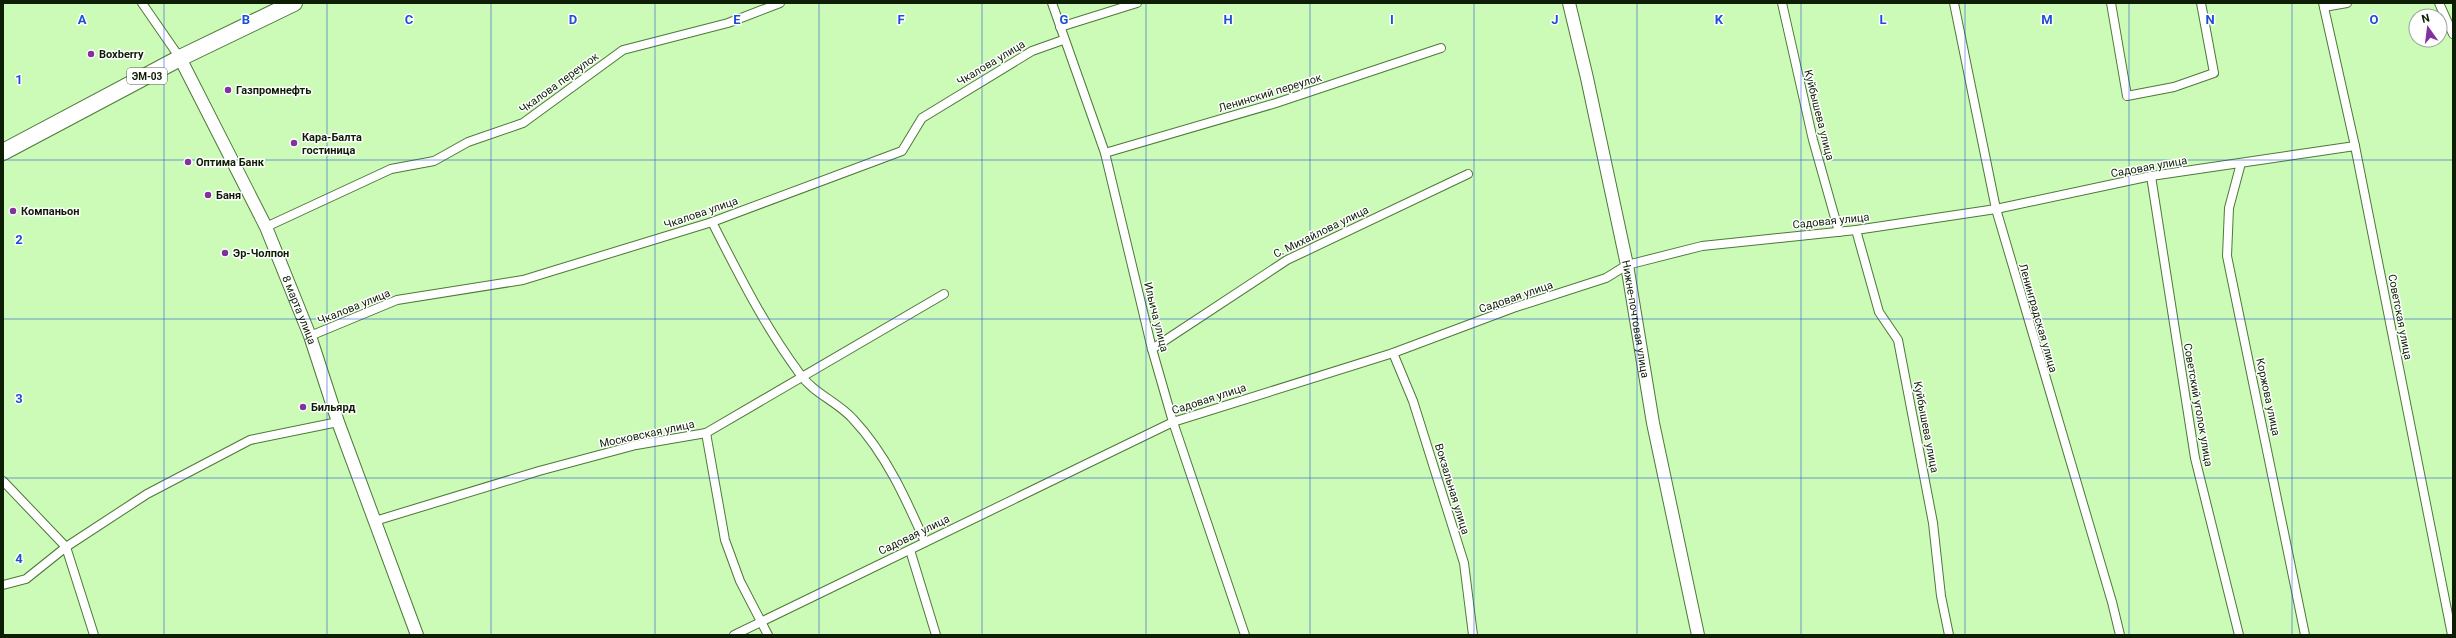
<svg xmlns="http://www.w3.org/2000/svg" width="2456" height="638" viewBox="0 0 2456 638" font-family="Roboto,sans-serif">
  <style>
    .lines { fill: none; stroke-linecap: round; stroke-linejoin: round }
    .street-casing { stroke: #4e7839; stroke-width: 10 }
    .secondary-casing { stroke: #4e7839; stroke-width: 14 }
    .highway-casing { stroke: #4e7839; stroke-width: 18 }
    .street { stroke: #fff; stroke-width: 8 }
    .secondary { stroke: #fff; stroke-width: 12 }
    .highway { stroke: #fff; stroke-width: 16 }
    .grid { fill: none; stroke: #1d4ed8; stroke-width: 1; stroke-opacity: 0.55 }
    .poi-dot { fill: #8331a0; stroke: #fff; stroke-width: 1.5 }
    .labels { text-anchor: middle; dominant-baseline: central; stroke-width: 3; stroke-linejoin: round; paint-order: stroke }
    .shield { fill: #fff; stroke: #566250; stroke-width: 1 }
    .shield-label { font-size: 10px; font-weight: bold; fill: #0d1e05 }
    .poi-label { font-size: 11px; font-weight: bold; fill: #0d1e05; stroke: #fff; text-anchor: start }
    .street-label { font-size: 11px; fill: #0d1e05; stroke: #fff }
    .grid-label { font-size: 13px; text-anchor: middle; font-weight: bold; fill: #1d4ed8; stroke: #fff; stroke-width: 3; stroke-linejoin: round; paint-order: stroke }
  </style>
  <rect width="100%" height="100%" fill="#cbfbb6"/>
  <g class="lines">
    <g class="street-casing">
      <g id="street">
        <path d="M142,3L180,58"/>
        <path d="M1052,3L1105,153L1152,349L1173,422L1245,635"/>
        <path d="M1782,3L1813,140L1839,232"/>
        <path d="M1954,3L1996,209L2112,602L2120,635"/>
        <path d="M2111,3L2127,96L2174,87L2214,73L2201,3"/>
        <path d="M2323,3L2355,146L2452,635"/>
        <path d="M2439,3L2453,34"/>
        <path d="M2324,7L2347,3"/>
        <path d="M1060,27L1137,3"/>
        <path d="M1105,153L1276,103L1441,48"/>
        <path d="M2241,163L2229,208L2227,256L2305,635"/>
        <path d="M2151,176L2195,458L2239,635"/>
        <path d="M712,222C739,275 765,327 800,374C813,393 838,402 853,419C886,454 906,499 925,542"/>
        <path d="M266,227L391,169L434,161L468,142L523,123L623,50L728,23L780,3"/>
        <path d="M1856,230L1879,312L1898,340L1933,523L1941,596L1949,635"/>
        <path d="M310,336L397,300L523,280L712,222L902,151L922,118L1032,51L1063,40"/>
        <path d="M1152,349L1287,260L1468,174"/>
        <path d="M1393,353L1413,401L1464,563L1473,635"/>
        <path d="M706,433L725,540L740,581L768,635"/>
        <path d="M3,481L66,547L94,635"/>
        <path d="M375,521L539,471L636,445L706,433L944,294"/>
        <path d="M910,550L936,635"/>
        <path d="M3,585L26,579L66,547L147,494L250,440L338,422"/>
        <path d="M734,635L1173,422L1393,353L1513,308L1606,278L1627,265L1702,246L1856,230L1996,209L2151,176L2355,146"/>
      </g>
    </g>
    <g class="secondary-casing">
      <g id="secondary">
        <path id="s1" d="M1569,3L1587,78L1627,265L1653,423L1698,635"/>
        <path id="s2" d="M180,58L266,227L310,336L338,422L417,635"/>
      </g>
    </g>
    <g class="highway-casing">
      <path id="highway" d="M3,152L180,58L294,3"/>
    </g>
    <use href="#street" class="street"/>
    <use href="#secondary" class="secondary"/>
    <use href="#highway" class="highway"/>
  </g>
  <path class="grid" d="M164,3V635M327,3V635M491,3V635M655,3V635M819,3V635M982,3V635M1146,3V635M1310,3V635M1474,3V635M1637,3V635M1801,3V635M1965,3V635M2129,3V635M2292,3V635M3,160H2453M3,319H2453M3,478H2453"/>
  <g class="poi-dot">
    <circle cx="91" cy="54" r="4"/>
    <circle cx="228" cy="90" r="4"/>
    <circle cx="294" cy="143" r="4"/>
    <circle cx="188" cy="162" r="4"/>
    <circle cx="208" cy="195" r="4"/>
    <circle cx="13" cy="211" r="4"/>
    <circle cx="225" cy="253" r="4"/>
    <circle cx="303" cy="407" r="4"/>
  </g>
  <g class="labels">
    <rect class="shield" x="127" y="68" width="40" height="16" rx="3"/>
    <g class="shield-label">
      <text x="147" y="76">ЭМ-03</text>
    </g>
    <g class="poi-label">
      <text x="99" y="54">Boxberry</text>
      <text x="236" y="90">Газпромнефть</text>
      <text x="302" y="137">Кара-Балта<tspan x="302" dy="13">гостиница</tspan></text>
      <text x="196" y="162">Оптима Банк</text>
      <text x="216" y="195">Баня</text>
      <text x="21" y="211">Компаньон</text>
      <text x="233" y="253">Эр-Чолпон</text>
      <text x="311" y="407">Бильярд</text>
    </g>
    <g class="street-label">
      <text transform="translate(991 63) rotate(-31)">Чкалова улица</text>
      <text transform="translate(559 83) rotate(-36)">Чкалова переулок</text>
      <text transform="translate(1270 93) rotate(-17)">Ленинский переулок</text>
      <text transform="translate(1819 115) rotate(76)">Куйбышева улица</text>
      <text transform="translate(2149 167) rotate(-10)">Садовая улица</text>
      <text transform="translate(701 213) rotate(-19)">Чкалова улица</text>
      <text transform="translate(1831 221) rotate(-6)">Садовая улица</text>
      <text transform="translate(1321 232) rotate(-26)">С. Михайлова улица</text>
      <text transform="translate(1516 297) rotate(-19)">Садовая улица</text>
      <text transform="translate(354 307) rotate(-22)">Чкалова улица</text>
      <text stroke="none"><textPath href="#s2" startOffset="279">8 марта улица</textPath></text>
      <text transform="translate(1156 317) rotate(76)">Ильича улица</text>
      <text transform="translate(2400 317) rotate(79)">Советская улица</text>
      <text stroke="none"><textPath href="#s1" startOffset="323">Нижне-почтовая улица</textPath></text>
      <text transform="translate(2038 318) rotate(74)">Ленинградская улица</text>
      <text transform="translate(2268 397) rotate(78)">Коржова улица</text>
      <text transform="translate(1209 399) rotate(-18)">Садовая улица</text>
      <text transform="translate(2198 405) rotate(80)">Советский уголок улица</text>
      <text transform="translate(1926 427) rotate(79)">Куйбышева улица</text>
      <text transform="translate(647 434) rotate(-12)">Московская улица</text>
      <text transform="translate(1452 489) rotate(73)">Вокзальная улица</text>
      <text transform="translate(914 535) rotate(-26)">Садовая улица</text>
    </g>
  </g>
  <g class="grid-label">
    <text x="82" y="24">A</text>
    <text x="246" y="24">B</text>
    <text x="409" y="24">C</text>
    <text x="573" y="24">D</text>
    <text x="737" y="24">E</text>
    <text x="901" y="24">F</text>
    <text x="1064" y="24">G</text>
    <text x="1228" y="24">H</text>
    <text x="1392" y="24">I</text>
    <text x="1555" y="24">J</text>
    <text x="1719" y="24">K</text>
    <text x="1883" y="24">L</text>
    <text x="2047" y="24">M</text>
    <text x="2210" y="24">N</text>
    <text x="2374" y="24">O</text>
    <text x="19" y="84">1</text>
    <text x="19" y="244">2</text>
    <text x="19" y="403">3</text>
    <text x="19" y="563">4</text>
  </g>
  <rect width="2456" height="638" fill="none" stroke="#0d1e05" stroke-width="8"/>
  <g transform="translate(2428 28) rotate(346)"><circle r="19" fill="#ffffff" stroke="#9ea59b"/>
  <path d="M0-3L7 15L0 10L-7 15Z" fill="#8331a0"/>
  <text y="-6" font-size="11" font-weight="bold" text-anchor="middle" fill="#0d1e05">N</text>
  </g>
</svg>
